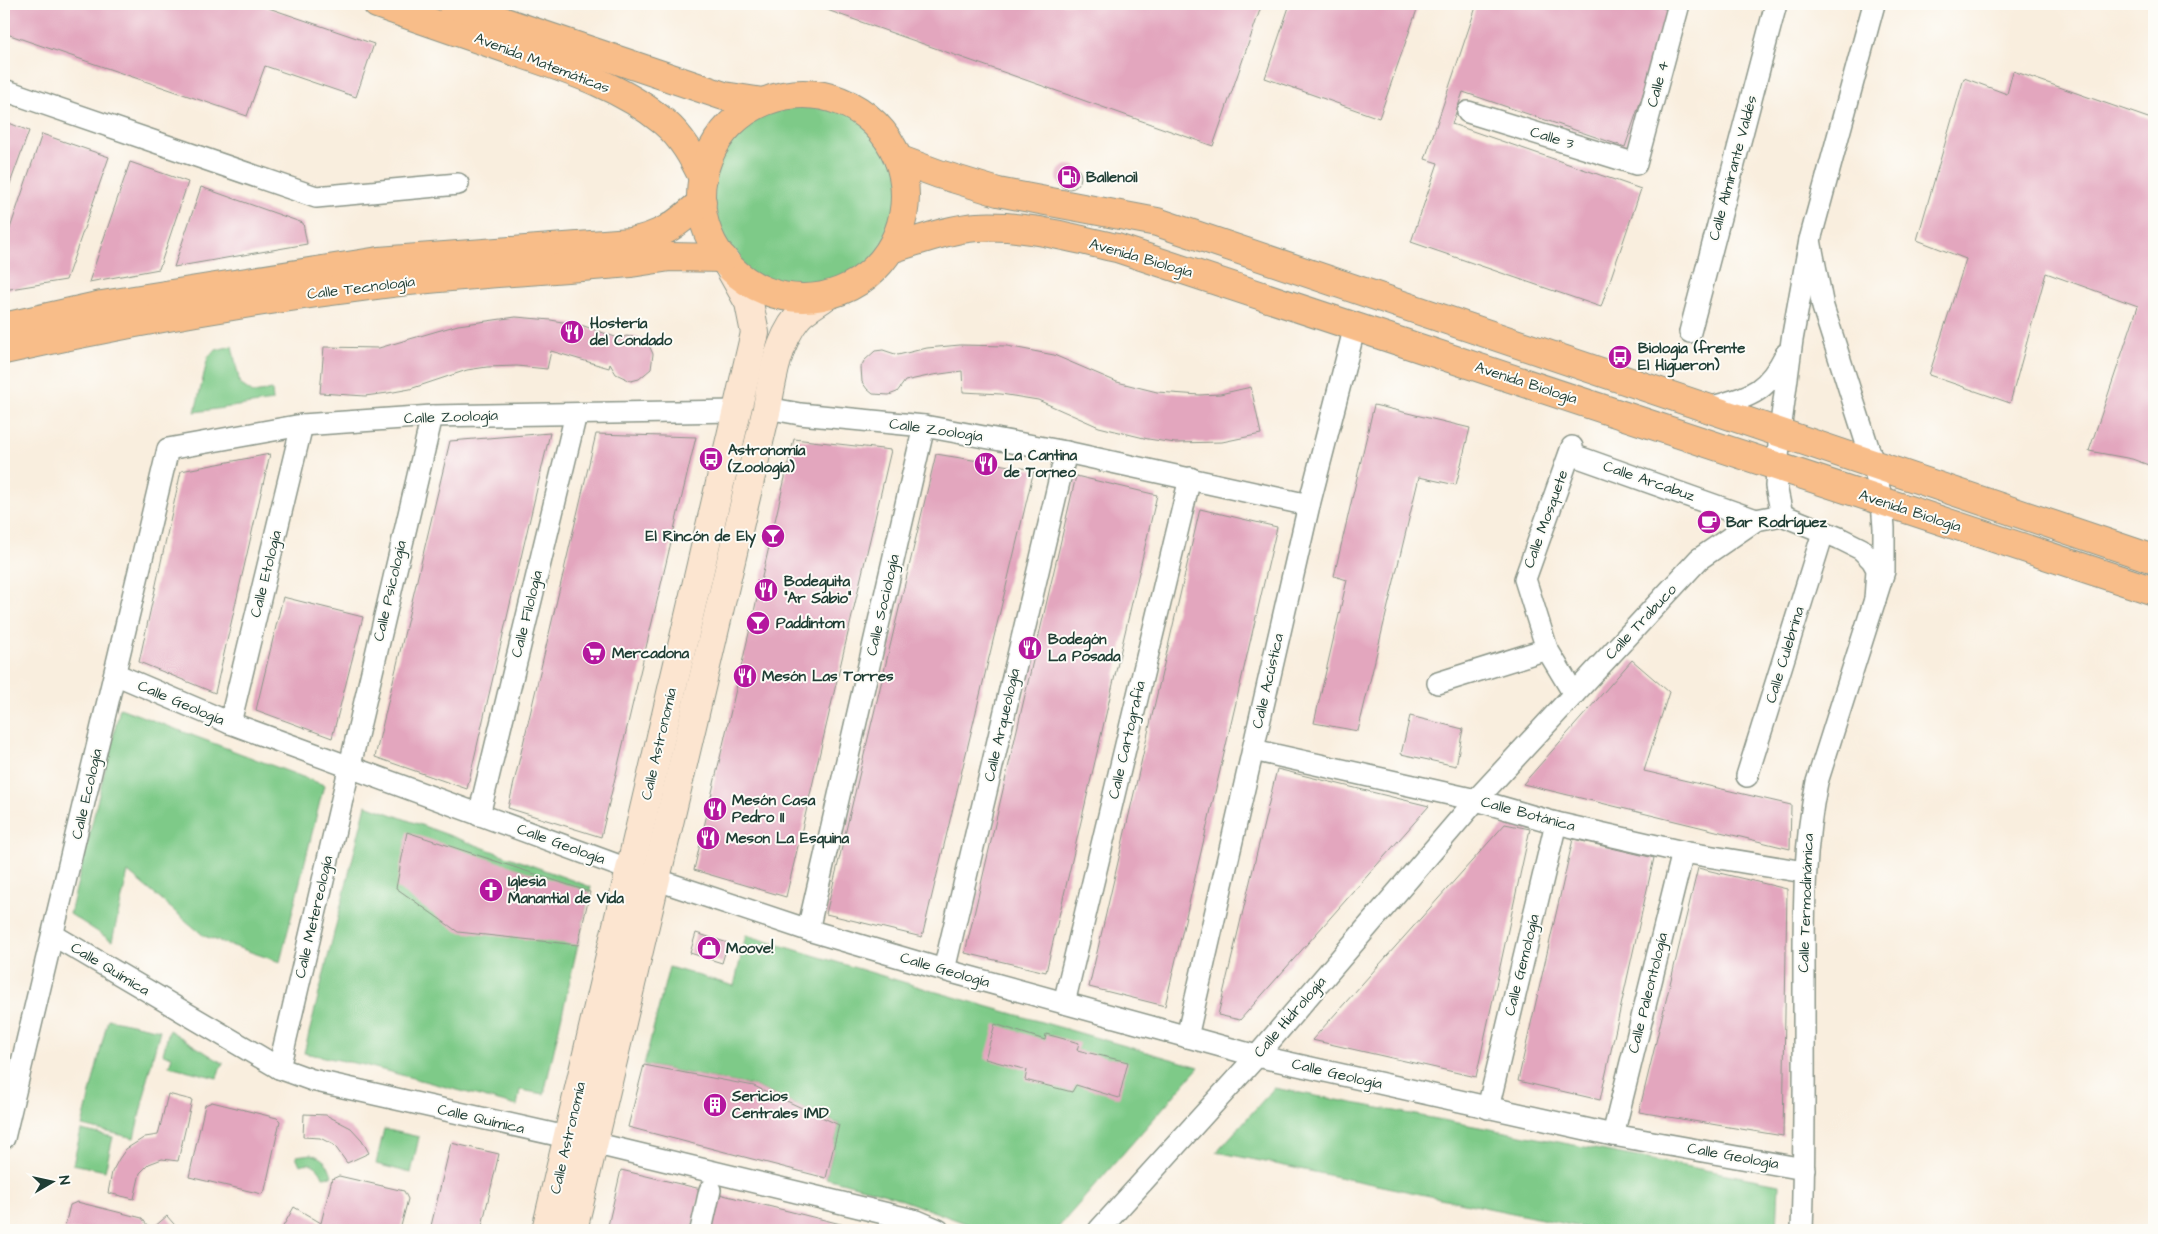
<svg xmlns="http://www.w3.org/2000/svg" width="2158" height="1234" viewBox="0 0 2158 1234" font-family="'Architects Daughter',sans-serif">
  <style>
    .green { fill: #7eca88; stroke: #4e845e }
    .building { fill: #e3a6be }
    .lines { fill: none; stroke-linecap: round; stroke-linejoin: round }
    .street-casing { stroke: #8c9689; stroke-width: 24 }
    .secondary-casing { stroke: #8c9689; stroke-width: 30 }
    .primary-casing { stroke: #8c9689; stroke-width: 30 }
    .street { stroke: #fff; stroke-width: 21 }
    .secondary { stroke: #fce5d0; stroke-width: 28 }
    .primary { stroke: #f8bd89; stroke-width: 28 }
    .labels { text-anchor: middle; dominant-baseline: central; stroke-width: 4; stroke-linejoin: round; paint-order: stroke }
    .street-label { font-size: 15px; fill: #1f3d34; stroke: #fdfcf7 }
    .poi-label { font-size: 15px; font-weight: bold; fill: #1f3d34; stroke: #fdfcf7; text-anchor: start }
  </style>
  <rect width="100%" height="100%" fill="#fdfcf7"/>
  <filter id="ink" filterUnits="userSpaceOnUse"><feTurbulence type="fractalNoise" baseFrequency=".02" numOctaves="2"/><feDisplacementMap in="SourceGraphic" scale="10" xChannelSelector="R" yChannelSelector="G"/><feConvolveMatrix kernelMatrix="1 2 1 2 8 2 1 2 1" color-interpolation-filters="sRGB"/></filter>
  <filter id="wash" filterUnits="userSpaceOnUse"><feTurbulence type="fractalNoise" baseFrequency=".0096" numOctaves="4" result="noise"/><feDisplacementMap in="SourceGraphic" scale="20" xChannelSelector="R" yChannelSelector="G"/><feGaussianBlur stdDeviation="1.12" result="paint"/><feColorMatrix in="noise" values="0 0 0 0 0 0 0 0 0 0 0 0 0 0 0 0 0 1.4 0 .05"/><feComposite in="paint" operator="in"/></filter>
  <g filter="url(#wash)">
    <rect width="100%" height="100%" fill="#f9eede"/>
    <g class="green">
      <circle cx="804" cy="196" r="101"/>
      <path d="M232,346L240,384L253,393L272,390L273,401L195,412L208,357L216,350Z"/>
      <path d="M120,708L324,785L280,962L204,936L128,872L112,941L70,914Z"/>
      <path d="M366,805L591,887L544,1094L520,1090L517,1106L364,1065L304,1053Z"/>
      <path d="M746,935L933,991L1199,1067L1056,1230H984L886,1194L826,1178L839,1124L754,1086L644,1065L669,967L734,986Z"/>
      <path d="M108,1019L160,1030L153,1056H151L153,1057L146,1083H145L147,1084L134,1138L82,1126Z"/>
      <path d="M169,1030L224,1064L220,1068L217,1078L169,1066L172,1057L163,1054Z"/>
      <path d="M1274,1088L1779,1184L1777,1230H1595L1217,1152Z"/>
      <path d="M384,1129L419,1137L411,1173L376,1164Z"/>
      <path d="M81,1130L113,1137L105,1171L73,1164Z"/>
      <path d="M311,1154C324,1158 329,1164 332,1176L323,1177C319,1166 311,1161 300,1165L296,1156Z"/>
    </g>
    <g id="blocks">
      <g class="building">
        <path d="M4,4H257L374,44L356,97L265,66L247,116L4,33Z"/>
        <path d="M810,4H1262L1213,146Z"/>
        <path d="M1290,4H1419L1379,118L1265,78Z"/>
        <path d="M1477,4H1651L1671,11L1625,147L1463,92L1452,124L1641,189L1601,307L1411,242L1438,163L1425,159Z"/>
        <path d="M2013,71L2154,120V467L2132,459L2089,451L2138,306L2046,273L2010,403L1929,375L1966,259L1917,240L1964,78L2007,94Z"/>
        <path d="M4,121L29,131L4,200Z"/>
        <path d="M42,134L109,157L66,280L4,290V246Z"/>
        <path d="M130,162L188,182L159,269L89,282Z"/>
        <circle cx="1069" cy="177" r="12"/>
        <path d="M201,187L303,223L307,244L174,267Z"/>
        <path d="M516,317L551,320L584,326L618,338L617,341L626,336L641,338L647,341L653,354L651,369L639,379L631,381L616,374L610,364L609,368L551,351L547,369L517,366L487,367L467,370L410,389L388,393L365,396L320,393L324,347L379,348L458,325Z"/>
        <path d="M960,345L1007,346L1054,355L1117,382L1157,392L1200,395L1220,394L1251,387L1261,434L1222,442L1175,443L1148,439L1099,427L1038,400L1001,394L963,392L962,371L933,375L905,381L897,392L889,395L873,394L867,389L862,382L861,367L864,361L875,351L883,350L898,355L927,348Z"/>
        <path d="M1374,405L1470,428L1456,485L1419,477L1358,731L1314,723L1347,580L1334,576Z"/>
        <path d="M550,433L467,789L375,757L450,441Z"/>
        <path d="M596,434L696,437L601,837L508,808Z"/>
        <path d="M794,439L891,450L786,897L694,870Z"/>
        <path d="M270,454L215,693L139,662L181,471Z"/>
        <path d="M936,454L1034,470L922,937L826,914Z"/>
        <path d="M1076,476L1157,495L1046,972L965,953Z"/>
        <path d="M1200,509L1277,527L1165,1006L1089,987Z"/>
        <path d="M283,597L363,617L332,738L256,710Z"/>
        <path d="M1632,660L1669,692L1644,771L1791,805L1790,849L1523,784Z"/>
        <path d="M1410,716L1463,729L1456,766L1401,754Z"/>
        <path d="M1277,769L1429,806L1240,1020L1218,1015Z"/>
        <path d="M1505,824L1530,829L1476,1077L1312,1040Z"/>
        <path d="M407,832L590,892L578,945L458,932L396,888Z"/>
        <path d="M1573,839L1654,858L1600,1100L1518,1081Z"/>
        <path d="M1698,868L1787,889L1783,1136L1639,1112Z"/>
        <path d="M696,933L728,943L722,963L690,953Z"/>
        <path d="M995,1024L1045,1040L1046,1034L1079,1043L1077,1050L1128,1062L1119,1098L1076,1085L1072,1092L1025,1080L1027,1070L985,1059Z"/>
        <path d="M644,1065L754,1086L839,1125L826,1178L628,1127Z"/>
        <path d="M168,1094L192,1100L178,1161L162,1159L149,1164L140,1173L134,1199L108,1193L112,1172L119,1159L126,1149L145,1137L158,1135Z"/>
        <path d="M212,1102L277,1118L280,1121L265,1190L262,1194L189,1177L205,1105Z"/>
        <path d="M304,1114L326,1115L351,1128L362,1140L369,1153L347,1163L334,1145L320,1138L303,1137Z"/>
        <path d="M451,1143L499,1154L481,1230H430Z"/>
        <path d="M621,1170L701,1189L692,1230H607Z"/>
        <path d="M339,1176L404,1191L408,1199L400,1230H281L294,1207L321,1223L332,1179Z"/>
        <path d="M719,1194L853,1227L852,1230H711Z"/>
        <path d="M77,1202L142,1218L147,1225L154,1227L167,1216L179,1230H64L70,1205Z"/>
      </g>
    </g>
  </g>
  <g filter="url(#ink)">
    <use href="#blocks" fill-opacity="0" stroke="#8c9689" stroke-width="1"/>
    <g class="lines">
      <g class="street-casing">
        <g id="street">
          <path d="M4,90L316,197L458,184"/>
          <path d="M1468,112L1636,164L1679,4"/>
          <path d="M1690,332L1776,4"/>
          <path d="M767,408L800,414L924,426L1066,452L1309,505"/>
          <path d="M1709,408C1750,396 1766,394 1786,354"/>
          <path d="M1572,447L1525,579L1547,649L1574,694"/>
          <path d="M1570,454L1756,520"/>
          <path d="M1782,515L1776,486L1780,431L1792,340L1810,240L1874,4"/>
          <path d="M115,674L230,723L655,879L808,930L944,970L1257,1056L1613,1135L1804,1169"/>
          <path d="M1438,683L1547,649"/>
          <path d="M230,723L302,425"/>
          <path d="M1253,750L1476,800L1556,823L1683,852L1804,872"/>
          <path d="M1747,776L1823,533"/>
          <path d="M479,815L576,414"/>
          <path d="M808,930L924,426"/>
          <path d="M53,935L279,1068L312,1080L593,1143L917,1221L938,1230"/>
          <path d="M944,970L1066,452"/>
          <path d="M1064,1003L1190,478"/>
          <path d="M1187,1037L1309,505L1355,326"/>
          <path d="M279,1068L432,416"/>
          <path d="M1488,1108L1556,823"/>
          <path d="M1613,1135L1683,852"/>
          <path d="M4,1138L168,449L302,425L432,416L737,411"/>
          <path d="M701,1230L710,1190"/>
          <path d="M1099,1230L1257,1056L1476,800L1699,559L1756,520L1782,515L1839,538L1861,549L1872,560L1877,569L1875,600"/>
          <path d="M1802,1230C1805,1148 1804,1065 1804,983C1804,915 1803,849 1817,782L1884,571V528L1882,502L1874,466L1823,307L1810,240"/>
        </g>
      </g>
      <g class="secondary-casing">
        <g id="secondary">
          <path d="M546,1230L755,333L749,303L726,262"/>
          <path d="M573,1230L767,408C772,379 778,341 798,317C805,309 817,303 826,296"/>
        </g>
      </g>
      <g class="primary-casing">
        <g id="primary">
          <path d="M377,4C422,20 468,35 513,51C566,69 621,86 664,122C682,137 693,157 703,178"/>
          <path d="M452,4L724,96L763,102"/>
          <circle cx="803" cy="196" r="102"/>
          <path d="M898,159L939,174L998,192L1157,222L2154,559"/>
          <path d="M891,249C918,241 948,229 977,227C1024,224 1071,238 1117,248L2154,591"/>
          <path d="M4,327L102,305L379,261L630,242C665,235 676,224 702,202"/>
          <path d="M4,350C129,322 255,300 383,284C465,274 549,270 631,263L670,257L723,258"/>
        </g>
      </g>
      <use href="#street" class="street"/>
      <use href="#secondary" class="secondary"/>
      <use href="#primary" class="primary"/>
    </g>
  </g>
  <defs>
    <g id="fuel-disc" transform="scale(1.25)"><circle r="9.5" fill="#b5179e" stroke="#fdfcf7"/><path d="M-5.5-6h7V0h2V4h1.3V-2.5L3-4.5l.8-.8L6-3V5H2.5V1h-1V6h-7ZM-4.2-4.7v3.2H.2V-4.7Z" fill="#fff"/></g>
    <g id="restaurant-disc" transform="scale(1.25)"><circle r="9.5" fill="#b5179e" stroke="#fdfcf7"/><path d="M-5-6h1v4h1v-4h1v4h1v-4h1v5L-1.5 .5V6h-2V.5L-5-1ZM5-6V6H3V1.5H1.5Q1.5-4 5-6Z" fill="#fff"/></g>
    <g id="bus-disc" transform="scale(1.25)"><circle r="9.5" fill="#b5179e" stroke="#fdfcf7"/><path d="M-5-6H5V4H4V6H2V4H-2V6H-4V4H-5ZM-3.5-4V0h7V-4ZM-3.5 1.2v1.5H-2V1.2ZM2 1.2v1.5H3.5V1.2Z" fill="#fff"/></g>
    <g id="cafe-disc" transform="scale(1.25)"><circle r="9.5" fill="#b5179e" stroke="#fdfcf7"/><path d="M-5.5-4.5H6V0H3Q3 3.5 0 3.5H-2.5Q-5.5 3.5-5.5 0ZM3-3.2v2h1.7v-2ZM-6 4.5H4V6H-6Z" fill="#fff"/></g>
    <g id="bar-disc" transform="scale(1.25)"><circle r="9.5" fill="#b5179e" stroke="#fdfcf7"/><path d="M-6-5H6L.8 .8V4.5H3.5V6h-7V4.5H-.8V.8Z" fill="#fff"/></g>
    <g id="supermarket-disc" transform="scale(1.25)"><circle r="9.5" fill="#b5179e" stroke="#fdfcf7"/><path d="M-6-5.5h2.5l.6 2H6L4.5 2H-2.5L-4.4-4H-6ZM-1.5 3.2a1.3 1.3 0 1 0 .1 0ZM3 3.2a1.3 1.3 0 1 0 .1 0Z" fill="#fff"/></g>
    <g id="church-disc" transform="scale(1.25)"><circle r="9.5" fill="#b5179e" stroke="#fdfcf7"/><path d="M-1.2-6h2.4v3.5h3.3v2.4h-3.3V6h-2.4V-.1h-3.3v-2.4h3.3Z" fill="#fff"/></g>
    <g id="shop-disc" transform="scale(1.25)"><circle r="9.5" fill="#b5179e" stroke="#fdfcf7"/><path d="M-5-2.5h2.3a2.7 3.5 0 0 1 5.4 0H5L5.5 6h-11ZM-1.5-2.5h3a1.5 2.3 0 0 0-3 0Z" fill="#fff"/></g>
    <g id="building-disc" transform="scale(1.25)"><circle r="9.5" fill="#b5179e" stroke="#fdfcf7"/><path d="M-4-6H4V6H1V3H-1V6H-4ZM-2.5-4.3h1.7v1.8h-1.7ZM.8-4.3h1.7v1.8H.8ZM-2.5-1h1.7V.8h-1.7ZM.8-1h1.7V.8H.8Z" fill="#fff"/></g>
  </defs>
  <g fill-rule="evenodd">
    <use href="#fuel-disc" x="1069" y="177"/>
    <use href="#restaurant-disc" x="572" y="332"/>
    <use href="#bus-disc" x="1620" y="357"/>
    <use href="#bus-disc" x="711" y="459"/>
    <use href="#restaurant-disc" x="986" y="464"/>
    <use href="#cafe-disc" x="1709" y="522"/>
    <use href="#bar-disc" x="773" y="536"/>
    <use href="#restaurant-disc" x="766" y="590"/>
    <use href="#bar-disc" x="758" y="623"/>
    <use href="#restaurant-disc" x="1030" y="648"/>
    <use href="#supermarket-disc" x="594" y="653"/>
    <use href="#restaurant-disc" x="745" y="676"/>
    <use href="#restaurant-disc" x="715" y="809"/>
    <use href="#restaurant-disc" x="708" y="838"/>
    <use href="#church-disc" x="491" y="890"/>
    <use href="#shop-disc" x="709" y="948"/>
    <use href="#building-disc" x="715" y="1105"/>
  </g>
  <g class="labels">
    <g class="street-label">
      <text transform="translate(542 63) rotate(21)">Avenida Matemáticas</text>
      <text transform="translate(1658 84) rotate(-75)">Calle 4</text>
      <text transform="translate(1552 138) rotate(17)">Calle 3</text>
      <text transform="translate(1733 168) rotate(-75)">Calle Almirante Valdés</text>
      <text transform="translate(1141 258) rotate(16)">Avenida Biología</text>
      <text transform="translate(361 288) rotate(-7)">Calle Tecnología</text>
      <text transform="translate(1526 383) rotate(18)">Avenida Biología</text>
      <text transform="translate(451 417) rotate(-2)">Calle Zoología</text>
      <text transform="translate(936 430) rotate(8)">Calle Zoología</text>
      <text transform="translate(1649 481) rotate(19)">Calle Arcabuz</text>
      <text transform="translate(1910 511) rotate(18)">Avenida Biología</text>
      <text transform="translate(1546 519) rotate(-70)">Calle Mosquete</text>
      <text transform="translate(266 574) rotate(-76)">Calle Etología</text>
      <text transform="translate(390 591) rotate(-77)">Calle Psicología</text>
      <text transform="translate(883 605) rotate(-77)">Calle Sociología</text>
      <text transform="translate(527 614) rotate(-76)">Calle Filología</text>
      <text transform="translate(1641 622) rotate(-47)">Calle Trabuco</text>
      <text transform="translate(1785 655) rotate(-73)">Calle Culebrina</text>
      <text transform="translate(1268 681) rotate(-77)">Calle Acústica</text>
      <text transform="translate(181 703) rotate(23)">Calle Geología</text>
      <text transform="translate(1002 725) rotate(-77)">Calle Arqueología</text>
      <text transform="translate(1127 740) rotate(-77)">Calle Cartografía</text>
      <text transform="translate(659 744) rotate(-77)">Calle Astronomía</text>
      <text transform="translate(87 794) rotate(-77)">Calle Ecología</text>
      <text transform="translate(1528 814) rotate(15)">Calle Botánica</text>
      <text transform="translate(561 844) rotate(20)">Calle Geología</text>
      <text transform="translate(1806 903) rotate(-88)">Calle Termodinámica</text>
      <text transform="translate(314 917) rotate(-77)">Calle Metereología</text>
      <text transform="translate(1522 965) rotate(-76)">Calle Gemología</text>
      <text transform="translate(110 969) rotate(31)">Calle Química</text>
      <text transform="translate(945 970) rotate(16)">Calle Geología</text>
      <text transform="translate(1648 993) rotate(-76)">Calle Paleontología</text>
      <text transform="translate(1290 1017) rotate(-49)">Calle Hidrología</text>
      <text transform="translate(1337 1074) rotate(13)">Calle Geología</text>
      <text transform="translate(481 1119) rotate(13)">Calle Química</text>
      <text transform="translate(568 1138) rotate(-77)">Calle Astronomía</text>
      <text transform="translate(1733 1156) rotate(10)">Calle Geología</text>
    </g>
    <g class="poi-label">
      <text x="1086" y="177">Ballenoil</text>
      <text x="590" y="323">Hostería<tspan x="590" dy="17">del Condado</tspan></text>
      <text x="1638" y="348">Biologia (frente<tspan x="1638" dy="17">El Higueron)</tspan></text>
      <text x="728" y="450">Astronomía<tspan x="728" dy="17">(Zoología)</tspan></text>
      <text x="1004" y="455">La Cantina<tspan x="1004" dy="17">de Torneo</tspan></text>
      <text x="1726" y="522">Bar Rodríguez</text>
      <text x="756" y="536" text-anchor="end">El Rincón de Ely</text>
      <text x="784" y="581">Bodeguita<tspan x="784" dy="17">"Ar Sabio"</tspan></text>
      <text x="776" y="623">Paddintom</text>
      <text x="1048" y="639">Bodegón<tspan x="1048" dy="17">La Posada</tspan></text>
      <text x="612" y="653">Mercadona</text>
      <text x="762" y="676">Mesón Las Torres</text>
      <text x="732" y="800">Mesón Casa<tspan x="732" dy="17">Pedro II</tspan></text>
      <text x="726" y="838">Meson La Esquina</text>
      <text x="508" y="881">Iglesia<tspan x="508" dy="17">Manantial de Vida</tspan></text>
      <text x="726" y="948">Moove!</text>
      <text x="732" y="1096">Sericios<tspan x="732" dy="17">Centrales IMD</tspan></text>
    </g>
  </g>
  <rect width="2158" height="1234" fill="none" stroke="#fdfcf7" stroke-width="20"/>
  <g transform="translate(52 1182) rotate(81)" stroke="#fdfcf7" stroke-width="4" paint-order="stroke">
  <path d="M0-4L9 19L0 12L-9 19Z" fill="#1f3d34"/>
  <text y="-8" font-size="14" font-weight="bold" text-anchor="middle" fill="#1f3d34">N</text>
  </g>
</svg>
